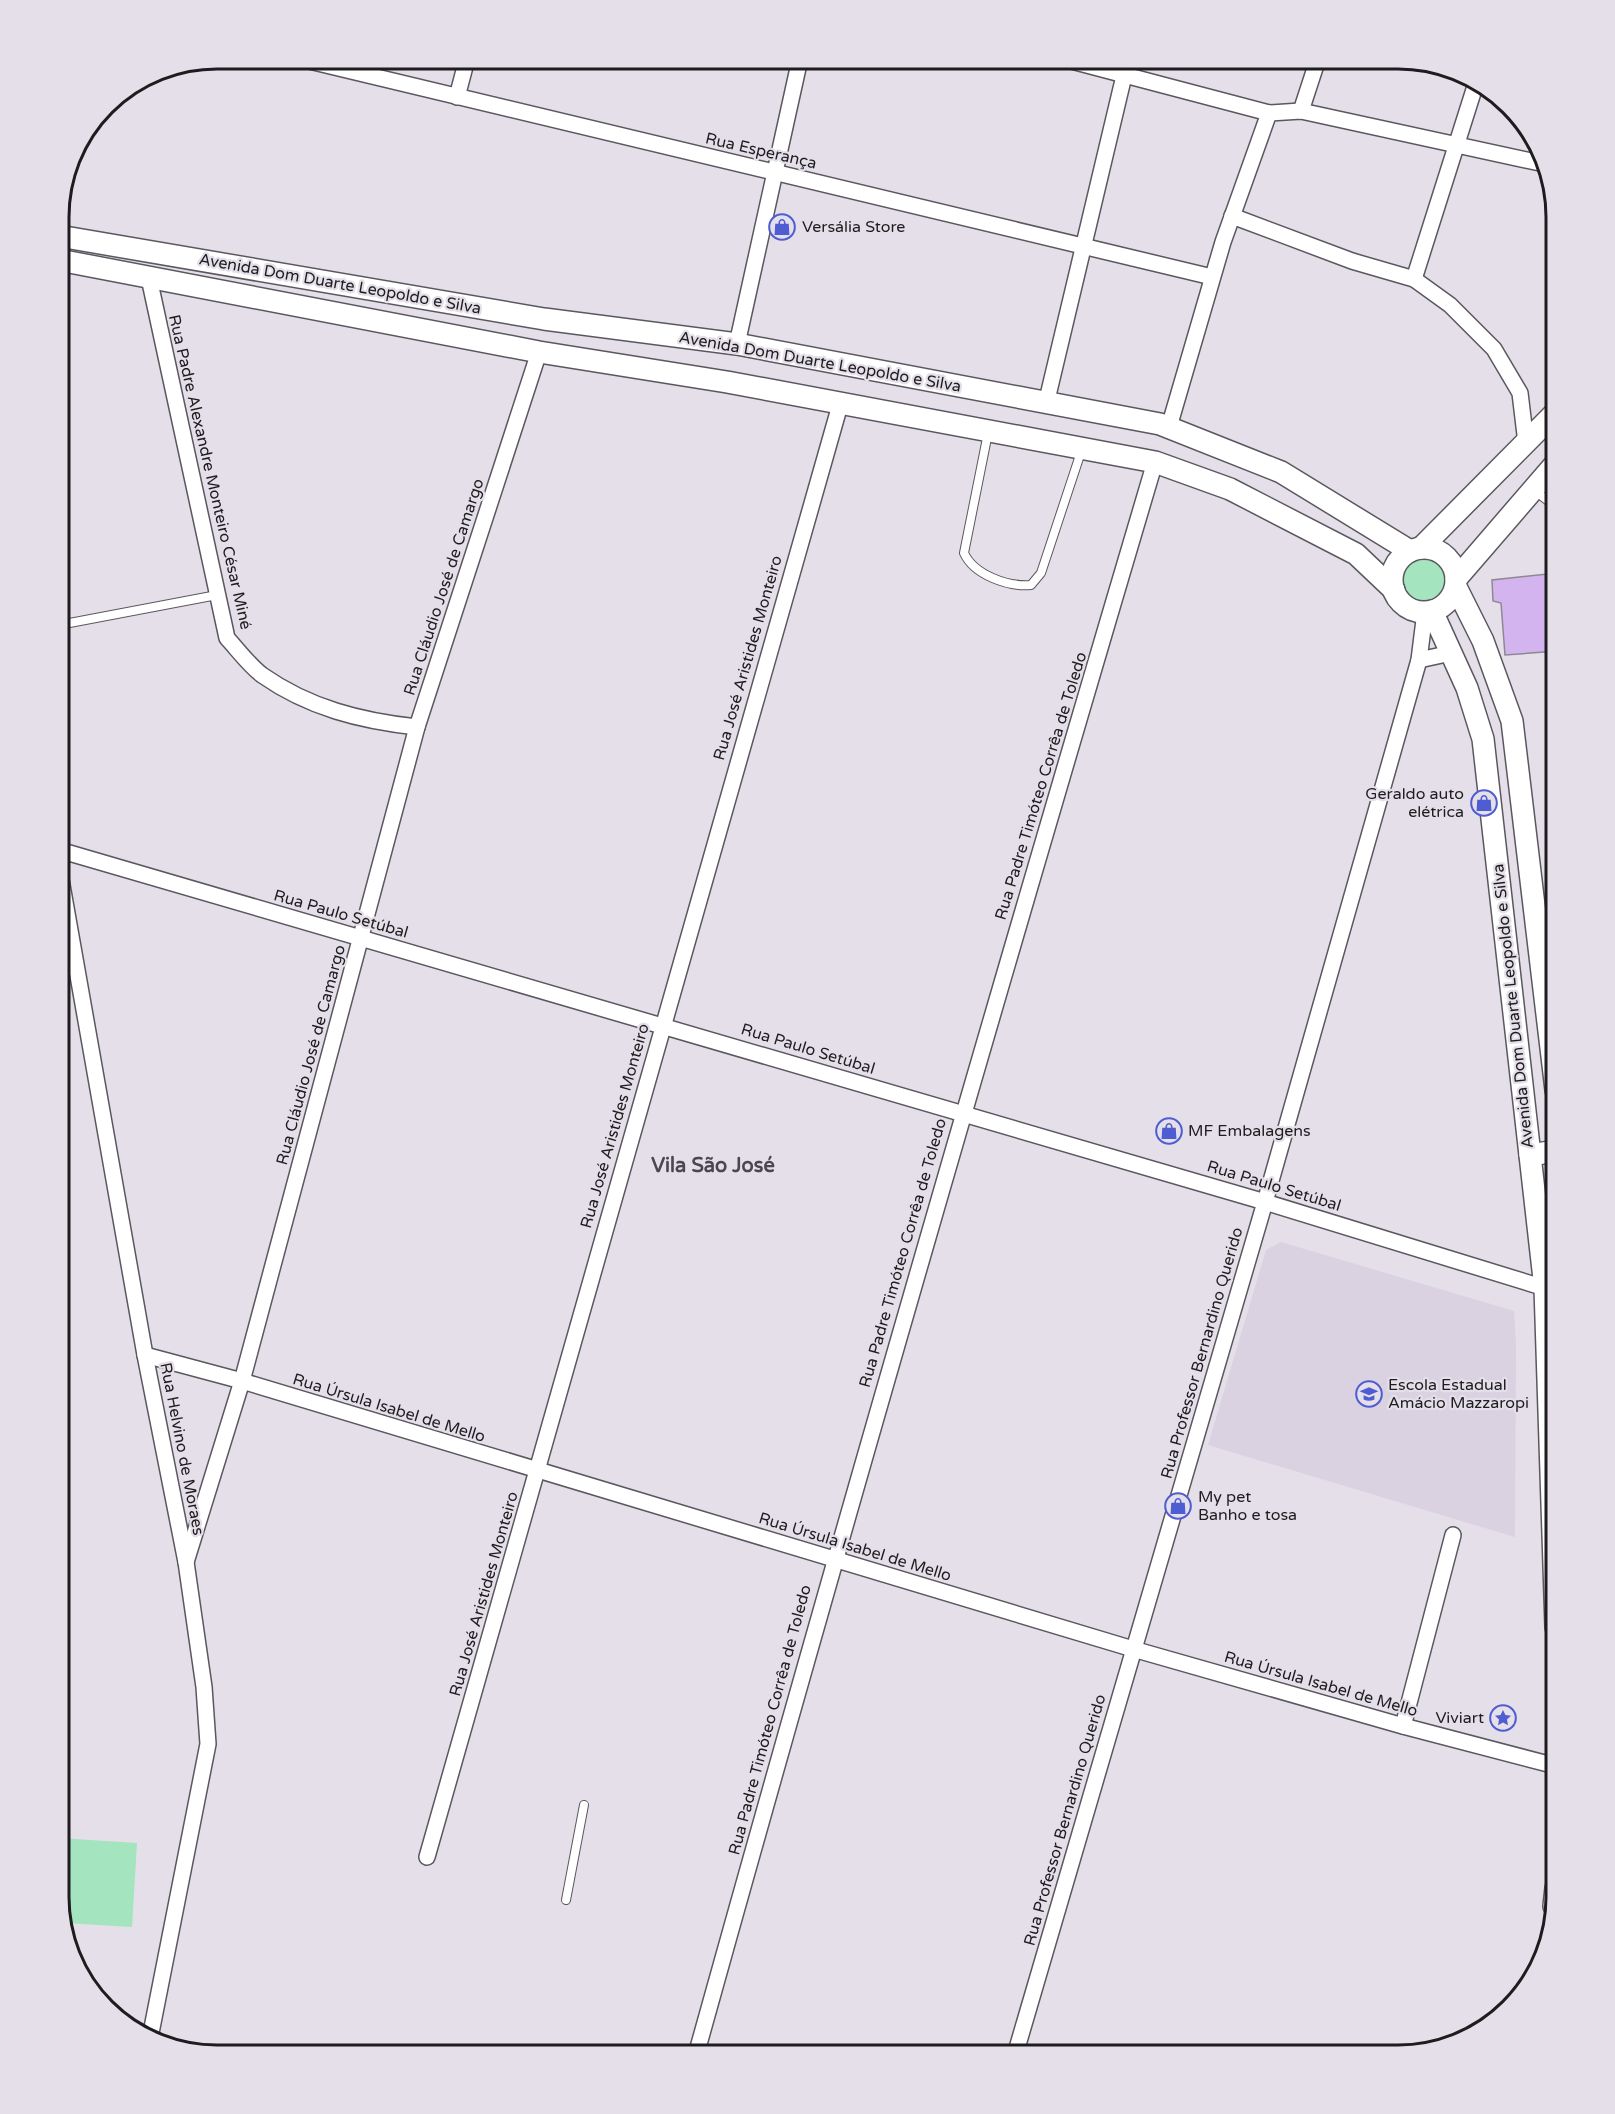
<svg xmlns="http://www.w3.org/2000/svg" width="1615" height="2114" viewBox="0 0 1615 2114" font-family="'Varela Round',sans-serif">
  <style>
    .built { fill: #dad1e1 }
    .green { fill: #a4e4be }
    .building { fill: #d4b4ef; stroke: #8d8891; stroke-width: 1.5 }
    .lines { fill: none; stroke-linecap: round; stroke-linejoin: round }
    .service-casing { stroke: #5b575f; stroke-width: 10 }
    .minor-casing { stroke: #5b575f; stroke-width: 18 }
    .secondary-casing { stroke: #5b575f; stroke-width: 24 }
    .service { stroke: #fff; stroke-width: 8 }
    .minor { stroke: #fff; stroke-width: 15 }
    .secondary { stroke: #fff; stroke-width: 21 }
    .labels { text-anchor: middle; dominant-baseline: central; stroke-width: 4.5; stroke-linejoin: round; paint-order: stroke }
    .street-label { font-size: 16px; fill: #1e1c1f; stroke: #e4dfe9 }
    .poi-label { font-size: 16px; fill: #1e1c1f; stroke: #e4dfe9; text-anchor: start }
    .quarter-label { font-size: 20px; font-weight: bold; fill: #4b474f; stroke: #e4dfe9 }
    .rim { fill: none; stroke: #1e1c1f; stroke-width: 3 }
  </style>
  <rect width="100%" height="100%" fill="#e4dfe9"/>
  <path class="built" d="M1281,1242L1514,1311L1516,1343L1515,1537L1208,1445L1266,1250Z"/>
  <g class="green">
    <circle cx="1426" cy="579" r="23"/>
    <path d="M59,1838L137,1843L132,1927L66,1923L59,1897Z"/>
  </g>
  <path class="building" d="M1557,573V651L1505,655L1501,603L1493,601L1492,580Z"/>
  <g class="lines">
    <g class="service-casing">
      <g id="service">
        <path d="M988,433L964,553C974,575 1008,587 1031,585L1041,573L1082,449"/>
        <path d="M1534,490L1556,507"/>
        <path d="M59,625L217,595"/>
        <path d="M566,1900L584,1805"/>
      </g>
    </g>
    <g class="minor-casing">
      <g id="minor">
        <path d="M301,59L1212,277"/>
        <path d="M1064,59L1269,113L1301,111L1540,163"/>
        <path d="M457,97L467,59"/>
        <path d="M1301,111L1318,59"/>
        <path d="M1232,216L1352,261L1414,279L1450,305L1494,349L1520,393L1526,443"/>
        <path d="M149,278L227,638C238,650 249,665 262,675C309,708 361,721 417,727"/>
        <path d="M1414,279L1477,80"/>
        <path d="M737,344L800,59"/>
        <path d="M1046,404L1128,59"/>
        <path d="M1169,427L1223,242L1269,113"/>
        <path d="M1419,660L1451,653"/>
        <path d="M59,850L1265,1202L1545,1288"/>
        <path d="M59,868L145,1355L186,1562L204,1687L208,1744L150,2038"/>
        <path d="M145,1355L242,1381L1133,1649L1403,1726L1556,1766"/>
        <path d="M186,1562L242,1381L417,727L539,352"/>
        <path d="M1403,1726L1453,1535"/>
        <path d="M427,1857L840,405"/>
        <path d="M134,2031L151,2034"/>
        <path d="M696,2055C844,1523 998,992 1155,462"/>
        <path d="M1015,2055L1265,1202L1419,660L1425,612"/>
      </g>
    </g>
    <g class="secondary-casing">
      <g id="secondary">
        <path d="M59,236L544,319L737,344L1160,424L1281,472L1410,551"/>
        <path d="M59,260L539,352L727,382L1155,462L1230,489L1356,554L1394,590"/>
        <path d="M1421,548L1556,412"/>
        <circle cx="1424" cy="580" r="32"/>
        <path d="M1456,579L1556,463"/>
        <path d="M1456,587L1483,641L1512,721L1556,1090"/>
        <path d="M1432,611L1467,688L1483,739L1545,1288L1556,1627"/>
        <path d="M1530,1155L1556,1151"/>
        <path d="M1554,1906L1556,1888"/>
      </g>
    </g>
    <use href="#service" class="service"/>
    <use href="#minor" class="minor"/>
    <use href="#secondary" class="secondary"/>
  </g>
  <defs>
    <g id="shop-ring" transform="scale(1.35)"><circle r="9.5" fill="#e4dfe9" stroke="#4e5dd2" stroke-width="1.5"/><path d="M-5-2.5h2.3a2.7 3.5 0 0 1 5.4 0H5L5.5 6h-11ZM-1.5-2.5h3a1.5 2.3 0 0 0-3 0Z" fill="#4e5dd2"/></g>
    <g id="school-ring" transform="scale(1.35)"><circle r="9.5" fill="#e4dfe9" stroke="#4e5dd2" stroke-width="1.5"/><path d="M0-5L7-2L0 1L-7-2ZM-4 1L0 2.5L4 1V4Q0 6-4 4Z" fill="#4e5dd2"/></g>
    <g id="sight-ring" transform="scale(1.35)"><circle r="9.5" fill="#e4dfe9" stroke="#4e5dd2" stroke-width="1.5"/><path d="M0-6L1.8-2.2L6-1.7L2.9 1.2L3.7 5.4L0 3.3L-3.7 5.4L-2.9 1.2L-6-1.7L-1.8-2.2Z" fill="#4e5dd2"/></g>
  </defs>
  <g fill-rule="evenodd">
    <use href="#shop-ring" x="782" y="227"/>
    <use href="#shop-ring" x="1484" y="803"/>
    <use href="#shop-ring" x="1169" y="1131"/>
    <use href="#school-ring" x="1369" y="1394"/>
    <use href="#shop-ring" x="1178" y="1506"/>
    <use href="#sight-ring" x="1503" y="1718"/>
  </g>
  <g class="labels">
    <g class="street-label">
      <text transform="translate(761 151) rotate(13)">Rua Esperança</text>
      <text transform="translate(340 284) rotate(10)">Avenida Dom Duarte Leopoldo e Silva</text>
      <text transform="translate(820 362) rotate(10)">Avenida Dom Duarte Leopoldo e Silva</text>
      <text transform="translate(210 472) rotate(77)">Rua Padre Alexandre Monteiro César Miné</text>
      <text transform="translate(444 587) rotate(-72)">Rua Cláudio José de Camargo</text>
      <text transform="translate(748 658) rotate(-74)">Rua José Aristides Monteiro</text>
      <text transform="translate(1041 786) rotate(-73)">Rua Padre Timóteo Corrêa de Toledo</text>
      <text transform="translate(341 914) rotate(16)">Rua Paulo Setúbal</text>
      <text transform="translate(1513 1006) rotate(-96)">Avenida Dom Duarte Leopoldo e Silva</text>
      <text transform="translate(808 1049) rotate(17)">Rua Paulo Setúbal</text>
      <text transform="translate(311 1055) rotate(-75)">Rua Cláudio José de Camargo</text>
      <text transform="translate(615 1126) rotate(-74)">Rua José Aristides Monteiro</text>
      <text transform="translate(1274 1186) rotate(17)">Rua Paulo Setúbal</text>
      <text transform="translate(903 1253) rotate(-74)">Rua Padre Timóteo Corrêa de Toledo</text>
      <text transform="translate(1202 1353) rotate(-74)">Rua Professor Bernardino Querido</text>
      <text transform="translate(389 1408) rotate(17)">Rua Úrsula Isabel de Mello</text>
      <text transform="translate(182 1449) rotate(79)">Rua Helvino de Moraes</text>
      <text transform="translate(855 1547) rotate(17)">Rua Úrsula Isabel de Mello</text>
      <text transform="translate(484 1594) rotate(-74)">Rua José Aristides Monteiro</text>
      <text transform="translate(1321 1684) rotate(16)">Rua Úrsula Isabel de Mello</text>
      <text transform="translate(770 1720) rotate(-75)">Rua Padre Timóteo Corrêa de Toledo</text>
      <text transform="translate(1065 1820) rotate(-74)">Rua Professor Bernardino Querido</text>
    </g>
    <g class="poi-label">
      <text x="802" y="227">Versália Store</text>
      <text x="1464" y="794" text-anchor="end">Geraldo auto<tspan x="1464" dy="18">elétrica</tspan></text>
      <text x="1188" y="1131">MF Embalagens</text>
      <text x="1388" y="1385">Escola Estadual<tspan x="1388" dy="18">Amácio Mazzaropi</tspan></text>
      <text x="1198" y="1497">My pet<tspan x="1198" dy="18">Banho e tosa</tspan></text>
      <text x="1484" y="1718" text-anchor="end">Viviart</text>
    </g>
    <g class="quarter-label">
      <text x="713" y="1166">Vila São José</text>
    </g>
  </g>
  <path d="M0 0H1615V2114H0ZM217 69H1398A148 148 0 0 1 1546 217V1897A148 148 0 0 1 1398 2045H217A148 148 0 0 1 69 1897V217A148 148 0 0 1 217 69Z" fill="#e4dfe9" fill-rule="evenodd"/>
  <path class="rim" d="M217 69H1398A148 148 0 0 1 1546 217V1897A148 148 0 0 1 1398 2045H217A148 148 0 0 1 69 1897V217A148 148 0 0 1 217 69Z"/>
</svg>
